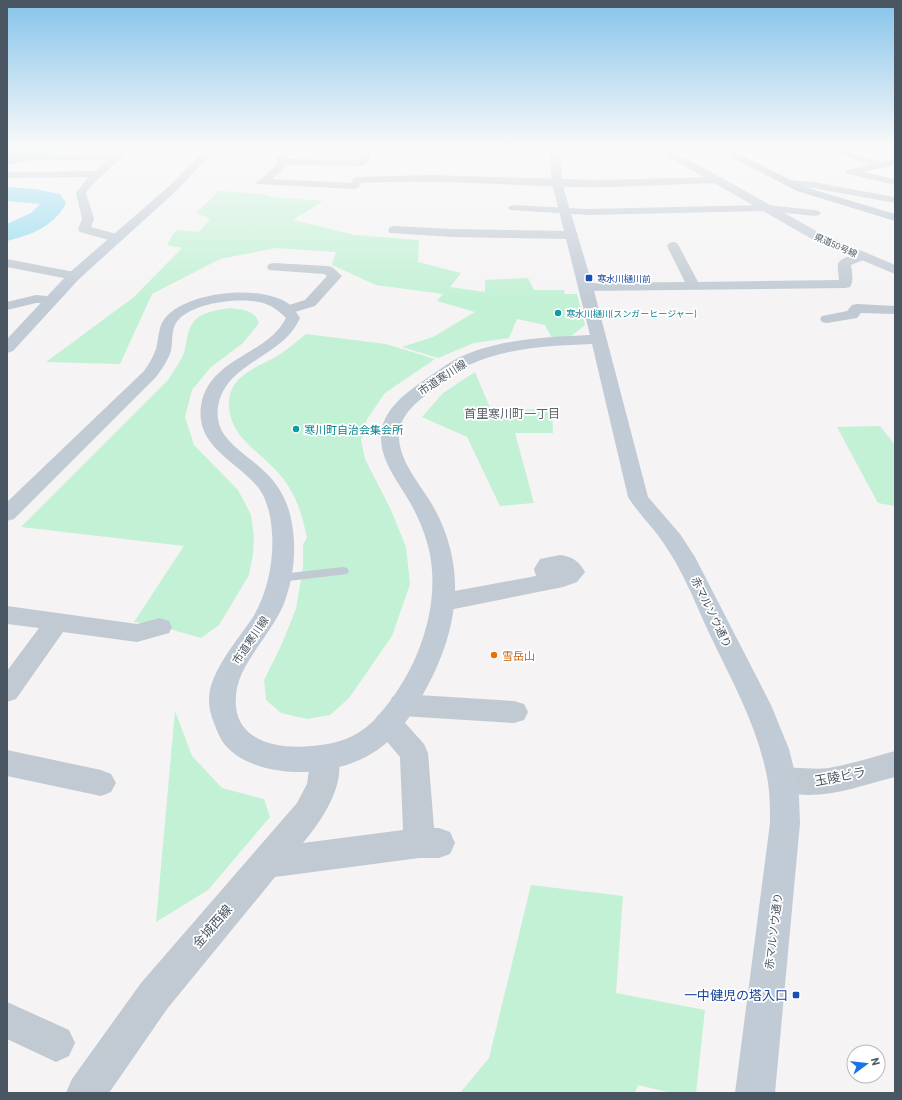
<svg xmlns="http://www.w3.org/2000/svg" width="902" height="1100" viewBox="0 0 902 1100" font-family="Barlow,'Noto Sans JP',sans-serif">
  <style>
    .commercial { fill: #fdf9ef }
    .green { fill: #c3f1d5 }
    .lines { fill: none; stroke-linecap: round; stroke-linejoin: round }
    .river { fill: #90daee; fill-rule: evenodd }
    .lane { fill: #c1cad2; fill-rule: evenodd }
    .street { fill: #c1cad2; fill-rule: evenodd }
    .secondary { fill: #c1cbd6; fill-rule: evenodd }
    .primary { fill: #b3c2d1; fill-rule: evenodd }
    .transit-dot { fill: #1a4fb4; stroke: #fff; stroke-width: 1.5 }
    .culture-dot { fill: #0f9aa8; stroke: #fff; stroke-width: 1.5 }
    .food-dot { fill: #e8710a; stroke: #fff; stroke-width: 1.5 }
    .labels { text-anchor: middle; dominant-baseline: central; stroke-width: 3.5; stroke-linejoin: round; paint-order: stroke }
    .far-street-label { font-size: 9px; fill: #4a5661; stroke: #fff }
    .far-transit-label { font-size: 9px; fill: #164399; stroke: #fff; text-anchor: start }
    .far-culture-label { font-size: 9px; fill: #0d838f; stroke: #fff; text-anchor: start }
    .street-label { font-size: 11px; fill: #4a5661; stroke: #fff }
    .culture-label { font-size: 11px; fill: #0d838f; stroke: #fff; text-anchor: start }
    .food-label { font-size: 11px; fill: #c56008; stroke: #fff; text-anchor: start }
    .neighbourhood-label { font-size: 12px; fill: #5f6368; stroke: #fff }
    .near-street-label { font-size: 13px; fill: #4a5661; stroke: #fff }
    .near-transit-label { font-size: 13px; fill: #164399; stroke: #fff; text-anchor: end }
  </style>
  <rect width="100%" height="100%" fill="#f5f3f3"/>
  <path class="commercial" d="M895,165V182L860,172Z"/>
  <g class="green">
    <path d="M219,191L263,194L270,197L323,201L293,220L355,235L419,240L418,262L461,273L448,290L451,287L485,292V280L528,278L534,290H564L565,294H577L585,325L570,337L552,338L545,325L517,319L509,338L474,343L438,358L402,347L433,337L475,312L437,301L443,294L376,285L332,265L336,252L276,248L220,259L152,294L120,364L46,362L134,297L182,248L167,245L176,230L199,232L210,219L196,213Z"/>
    <path d="M229,308C242,310 254,309 259,323L243,343L211,367L192,390L185,417L194,445L238,490L251,515L254,537L253,554L249,575L219,625L201,638L152,624L134,622L184,546L21,527L168,380C174,371 180,362 184,353C186,347 186,340 188,334C193,313 209,312 229,308Z"/>
    <path d="M306,334L386,344L435,359L385,393L367,419L361,440L365,459L391,510L406,547L410,584L392,636L349,698L330,715L307,719L281,713L266,700L264,680L281,646L296,609L303,567V544L307,538C303,518 298,501 287,484C275,466 258,455 244,440C229,424 222,398 238,380C247,371 261,364 272,359C284,353 296,342 306,334Z"/>
    <path d="M475,372L491,410L552,409L553,433H515L534,503L500,506L467,437L422,417L443,393Z"/>
    <path d="M880,426L895,445V506L878,503L837,427Z"/>
    <path d="M175,711L192,756L222,788L264,799L270,817L208,890L156,922Z"/>
    <path d="M531,885L623,896L616,993L705,1010L696,1093H672L638,1085L635,1093H460L489,1058Z"/>
  </g>
  <g class="lines">
    <g class="river">
      <path d="M31,146H72L69,150L7,165V151Z"/>
      <path d="M7,187L36,189L60,194L66,203C55,226 31,235 7,241V224L31,213L40,204L7,201Z"/>
    </g>
    <path class="lane" d="M343,567L347,568L349,571L347,574L280,582L276,581L274,578L276,575L280,574Z"/>
    <g class="street">
      <path d="M119,146H128C120,166 97,175 86,193L94,219L91,227L120,235L122,238L120,241L116,242L80,232L78,229L82,219L76,193L88,177L7,178V172L95,171L107,160L17,161L14,160L12,158L14,156L114,154Z"/>
      <path d="M286,146H295L287,159L359,160L363,151L351,150L349,148L351,146H436L432,149L372,150L368,163L363,166L286,165L273,179L351,183L354,178L358,177L432,175L596,180L717,177L722,180L717,183C669,184 622,188 574,187C503,185 432,179 361,183L358,188L354,189L257,184L256,182L265,176L277,163L276,161Z"/>
      <path d="M537,146H561L562,147C557,152 542,150 537,146Z"/>
      <path d="M750,146H780C775,150 760,151 753,153L748,150Z"/>
      <path d="M843,150L881,162L895,159V165L864,172L895,179V185L847,174L846,172L847,170L869,165L840,155L838,153Z"/>
      <path d="M788,180L813,182L895,197V203L813,188L784,185L783,183L784,181Z"/>
      <path d="M514,205L588,209L767,205L815,210L819,211L821,213L819,215L815,216L767,211L588,215L510,210L508,208L510,206Z"/>
      <path d="M394,226L453,229L572,231L576,232L578,235L576,238L572,239L453,237L390,233L388,230L390,227Z"/>
      <path d="M673,242L677,243L679,246L698,282L839,280C839,275 837,268 838,264C840,257 860,252 866,253L868,256L866,259L851,265C852,272 854,281 850,287L845,288L586,291L581,290L579,287L581,284L586,283L685,282L667,246L669,243Z"/>
      <path d="M7,259L74,272L79,273L81,276L79,279L74,280L7,267Z"/>
      <path d="M274,263L327,266L332,267L342,276L315,306L288,314L283,313L281,310L283,307L305,300L327,276L324,274L269,270L267,267L269,264Z"/>
      <path d="M36,295L56,297L58,300L56,303H36L7,310V302Z"/>
      <path d="M857,304L895,306V314L861,313L857,318L827,323L822,322L820,319L822,316L847,311L852,305Z"/>
      <path d="M560,555C573,557 579,561 585,572L577,582L563,587L444,611L436,608L432,602L436,596L444,593L536,576L534,569L540,559Z"/>
      <path d="M7,606L137,624L160,618L169,621L172,627L169,633L137,642L63,632L16,699L7,702V671L39,628L7,624Z"/>
      <path d="M402,694L514,701L524,704L528,712L524,720L514,723L402,716L392,713L389,705L392,697Z"/>
      <path d="M388,712L398,715L424,744L428,753L434,828H439L450,832L455,843L450,854L439,858H419L275,877L167,1009L109,1093H66L72,1079L141,983L297,803L307,784L311,757L315,748L325,745L335,748C350,780 323,819 303,843L403,830L400,757L378,731L374,723L378,715Z"/>
      <path d="M7,750L101,770L111,774L116,783L111,792L101,796L7,776Z"/>
      <path d="M895,751V777C856,787 814,804 774,789L769,780L774,771C792,764 810,771 829,768C851,764 873,757 895,751Z"/>
      <path d="M7,1002L69,1030L75,1043L69,1056L56,1062L7,1039Z"/>
    </g>
    <g class="secondary">
      <path d="M209,146H219L175,192L79,279L13,351L7,353V339L69,273L167,188Z"/>
      <path d="M553,146H562L560,154L562,183L593,287L648,497L680,534L695,557L771,705L789,749L795,773L799,797L800,823L775,1093H735L770,823C770,806 770,789 766,772C756,724 732,681 711,637C697,608 686,577 668,550C657,531 640,516 628,497L592,344C551,346 507,347 469,365C456,372 445,381 433,390C416,402 398,416 399,439C401,464 421,485 433,506C472,576 455,643 415,708C390,750 356,769 307,772C280,773 244,767 225,745C220,739 217,731 214,723C208,709 207,695 213,680C222,657 239,638 253,617C268,592 274,560 272,532C271,518 268,502 260,490C240,462 195,448 201,406C208,358 268,355 286,318C280,312 274,307 266,304C244,296 190,302 176,323C171,331 173,342 171,351C168,360 162,369 156,377L14,519L7,521V502L144,371C149,364 153,357 156,349C159,338 158,327 165,318C188,291 261,284 289,304C293,307 297,313 300,318C283,357 230,361 219,402C210,438 244,451 265,472C280,486 289,504 292,524C297,551 293,581 283,606C272,630 254,649 242,673C237,684 235,695 236,707C240,744 283,749 312,746C337,744 359,737 376,718C411,681 436,623 432,571C431,549 423,527 413,508C402,486 381,464 381,438C380,416 399,398 416,386C429,377 442,367 456,359C497,339 545,337 590,335L552,183L550,154Z"/>
      <path d="M649,146H661L704,168L820,233L895,265V274L812,239Z"/>
    </g>
    <path class="primary" d="M719,146H729L739,154L805,187L895,214V221L797,191L733,158Z"/>
  </g>
  <linearGradient id="sky" x2="0" y2="1"><stop stop-color="#85c3ea"/><stop offset="0.49" stop-color="#fafafa"/><stop offset="1" stop-color="#fafafa" stop-opacity="0"/></linearGradient>
  <rect width="902" height="300" fill="url(#sky)"/>
  <g class="transit-dot">
    <rect x="585" y="274" width="8" height="8" rx="2"/>
    <rect x="792" y="991" width="8" height="8" rx="2"/>
  </g>
  <g class="culture-dot">
    <circle cx="558" cy="313" r="4"/>
    <circle cx="296" cy="429" r="4"/>
  </g>
  <circle class="food-dot" cx="494" cy="655" r="4"/>
  <g class="labels">
    <g class="far-street-label">
      <text transform="translate(836 245) rotate(24)">県道50号線</text>
    </g>
    <g class="far-transit-label">
      <text x="597" y="278">寒水川樋川前</text>
    </g>
    <g class="far-culture-label">
      <text x="566" y="313">寒水川樋川(スンガーヒージャー)</text>
    </g>
    <g class="street-label">
      <text transform="translate(442 377) rotate(-33)">市道寒川線</text>
      <text transform="translate(712 612) rotate(64)">赤マルソウ通り</text>
      <text transform="translate(250 640) rotate(-56)">市道寒川線</text>
      <text transform="translate(773 931) rotate(-83)">赤マルソウ通り</text>
    </g>
    <g class="culture-label">
      <text x="304" y="429">寒川町自治会集会所</text>
    </g>
    <g class="food-label">
      <text x="502" y="655">雪岳山</text>
    </g>
    <g class="neighbourhood-label">
      <text x="512" y="413">首里寒川町一丁目</text>
    </g>
    <g class="near-street-label">
      <text transform="translate(840 776) rotate(-11)">玉陵ビラ</text>
      <text transform="translate(212 926) rotate(-49)">金城西線</text>
    </g>
    <g class="near-transit-label">
      <text x="788" y="995">一中健児の塔入口</text>
    </g>
  </g>
  <rect width="902" height="1100" fill="none" stroke="#4a5661" stroke-width="16"/>
  <g transform="translate(866 1064) rotate(75)"><circle r="19" fill="#ffffff" stroke="#b7bbc0"/>
  <path d="M0-3L7 15L0 10L-7 15Z" fill="#1a73e8"/>
  <text y="-6" font-size="11" font-weight="bold" text-anchor="middle" fill="#4a5661">N</text>
  </g>
</svg>
